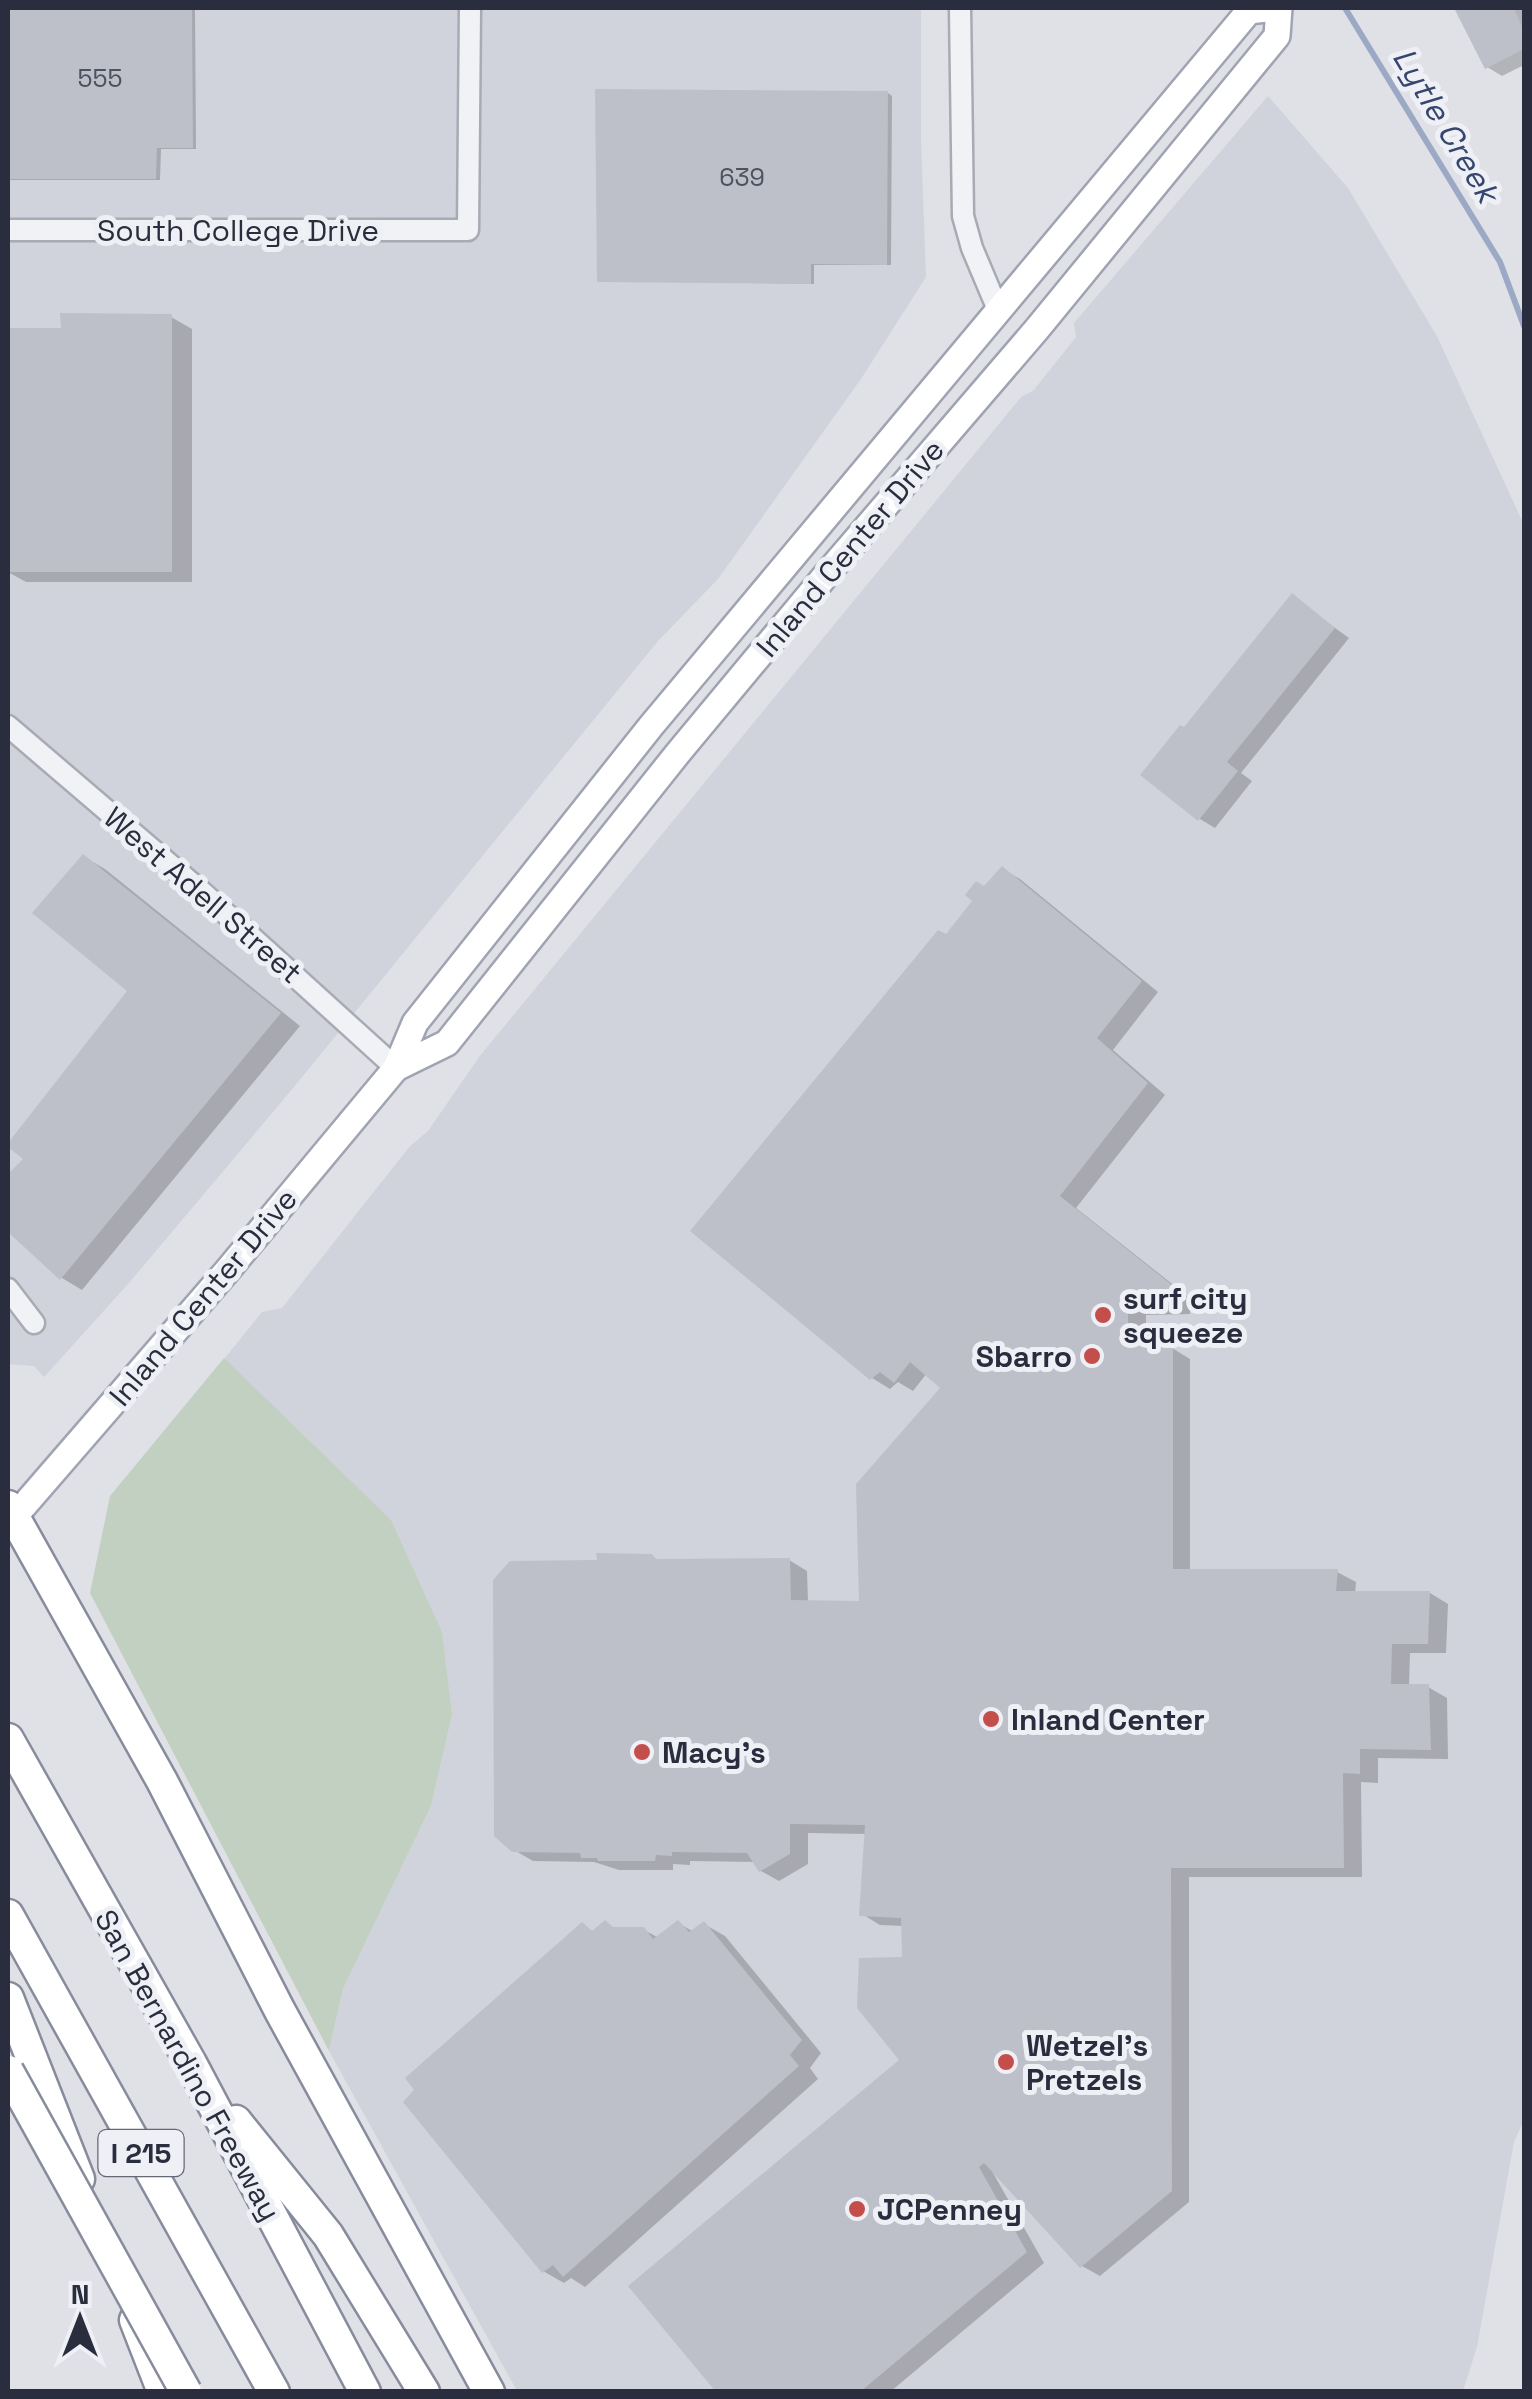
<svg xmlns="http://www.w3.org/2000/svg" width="1532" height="2399" viewBox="0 0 1532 2399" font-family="'Space Grotesk',sans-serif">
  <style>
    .built { fill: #d1d3dc }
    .green { fill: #c2d0c1 }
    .shadow { fill: #0003 }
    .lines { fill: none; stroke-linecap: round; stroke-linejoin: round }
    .stream { stroke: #9ca9c5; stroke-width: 6 }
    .building { fill: #bdbfc9 }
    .minor-casing { stroke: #a8abb4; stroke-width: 25 }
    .major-casing { stroke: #9fa3b2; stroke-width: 30 }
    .highway-casing { stroke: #878c9d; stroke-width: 35 }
    .minor { stroke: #f1f2f6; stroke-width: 20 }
    .major { stroke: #fff; stroke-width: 25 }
    .highway { stroke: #fff; stroke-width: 30 }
    .highway-bridge-casing { stroke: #878c9d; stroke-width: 35; stroke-linecap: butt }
    .highway-bridge { stroke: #fff; stroke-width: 30 }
    .poi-dot { fill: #c44e4c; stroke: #eef0f5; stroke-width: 4 }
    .labels { text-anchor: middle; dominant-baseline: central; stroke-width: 10; stroke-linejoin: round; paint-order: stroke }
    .number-label { font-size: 25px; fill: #4e5260 }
    .shield { fill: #eef0f5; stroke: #646874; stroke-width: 2.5 }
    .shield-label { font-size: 28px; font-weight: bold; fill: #292d3d }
    .street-label { font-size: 30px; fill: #292d3d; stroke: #eef0f5 }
    .poi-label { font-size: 30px; font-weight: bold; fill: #292d3d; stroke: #eef0f5; text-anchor: start }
    .water-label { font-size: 32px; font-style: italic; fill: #36466e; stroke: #eef0f5 }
  </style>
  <rect width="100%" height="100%" fill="#dfe1e7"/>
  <g class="built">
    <path d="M8,8H921V141L926,277L861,379L718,579L658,641L294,1087L129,1283L44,1377L34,1366L8,1364Z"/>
    <path d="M1268,96L1348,188L1437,336L1524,525V2120L1514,2142L1477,2347L1463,2391H517L329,2051L343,1989L431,1806L452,1715L224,1359L262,1312L282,1308L410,1146L428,1131L479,1057L1022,396L1033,391L1076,337L1074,323Z"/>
  </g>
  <path class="green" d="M224,1358L391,1520L442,1632L452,1715L431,1806L343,1989L329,2051L90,1593L110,1496Z"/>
  <g class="shadow">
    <path d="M8,8H195L196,149H161L160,180H8Z"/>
    <path d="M1457,8H1524V65L1502,76L1487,67Z"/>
    <path d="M888,93L892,96L891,265H814V284L600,280Z"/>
    <path d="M171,317L192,329V582H26L8,572V330H64Z"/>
    <path d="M1292,597L1349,638L1241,773L1252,781L1215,828L1200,819L1185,730Z"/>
    <path d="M84,857L105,869L300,1026L82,1290L62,1278L8,1229V1178L27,1159L131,990Z"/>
    <path d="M1002,869L1020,879L1158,992L1113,1050L1165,1095L1076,1208L1190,1298V1314L1146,1315V1348H1172L1190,1359V1572H1337L1356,1582L1355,1594L1430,1593L1448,1604L1446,1653H1410L1409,1687H1428L1447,1698L1448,1759L1378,1758V1783L1361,1782L1362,1877H1189V2202L1100,2276L1082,2266L992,2171L1044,2263L890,2392H719L903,2061L904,1926L880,1925L862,1914L867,1834L808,1833V1864L779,1881L761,1871L756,1862L690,1861V1865L673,1864V1870H619L594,1862L533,1861L514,1850L660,1562L789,1560L807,1571L808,1602L861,1603L944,1387L927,1373L913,1391L898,1382L890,1389L872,1378L947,937Z"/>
    <path d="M678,1923L694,1932L704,1924L725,1936L821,2053L810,2068L818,2079L585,2287L571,2278L564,2283L543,2271L582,1925L594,1932L644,1930L659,1938Z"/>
  </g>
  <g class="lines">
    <path class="stream" d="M1345,8L1500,262L1524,326"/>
  </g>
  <g class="building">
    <path d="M8,8H192L193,148H157L156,179H8Z"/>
    <path d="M1454,8H1514L1524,31V49L1485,69Z"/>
    <path d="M595,89L888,91L887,265L811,264V284L597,282Z"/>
    <path d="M60,313L172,314V572H8V328H61Z"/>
    <path d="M1292,593L1335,628L1227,762L1238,771L1198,821L1140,775L1180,725L1184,727Z"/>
    <path d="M83,854L281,1013L60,1280L8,1232V1174L23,1159L8,1147V1143L127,991L32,913Z"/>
    <path d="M1002,866L1142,981L1097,1038L1148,1083L1060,1196L1172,1285V1305L1128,1306V1345L1173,1346V1569H1338L1336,1591H1430L1428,1644H1392L1391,1684H1429L1431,1750L1360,1749V1774L1343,1773L1344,1868H1171L1172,2191L1080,2268L984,2163L979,2167L1027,2252L860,2392H716L628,2286L899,2060L857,2008L859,1958L902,1957L901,1918L859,1916L865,1825L790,1824V1854L759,1872L747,1853L672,1852V1856L656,1855L655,1861H598L597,1858H581L580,1853L512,1852L494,1836L493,1580L510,1561L597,1560L596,1553L652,1554L656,1559L790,1558L791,1600L859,1601L856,1484L940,1388L910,1362L894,1383L880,1372L870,1380L690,1231L938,930L946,934L972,901L965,895L976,881L984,886Z"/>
    <path d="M605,1920L613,1927H644L653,1939L678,1920L689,1932L704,1921L802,2040L790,2055L799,2066L563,2277L553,2265L542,2273L403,2102L414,2090L405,2078L582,1922L592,1931Z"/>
  </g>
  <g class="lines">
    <g class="minor-casing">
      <g id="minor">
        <path d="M960,8L963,216L972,248L999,312"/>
        <path d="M8,230H468L470,8"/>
        <path d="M8,726L202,892L396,1068"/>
        <path d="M8,1289L34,1323"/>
      </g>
    </g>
    <g class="major-casing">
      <g id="major">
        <path d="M396,1068L447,1043L678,753L831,569L1037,329L1277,36L1279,8"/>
        <path d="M8,1524L227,1271L396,1068L415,1023L651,726L1249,11L1277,8"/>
      </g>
    </g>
    <g class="highway-casing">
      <g id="highway">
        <path d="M8,1506L162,1781L280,2011L489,2392"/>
        <path d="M8,1739L191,2063L365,2392"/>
        <path d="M8,1915L274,2392"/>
        <path d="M8,1998L79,2179"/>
        <path d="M236,2121L328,2235L424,2392"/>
        <path d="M135,2320L163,2392"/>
      </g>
    </g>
    <use href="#minor" class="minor"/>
    <use href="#major" class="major"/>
    <use href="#highway" class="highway"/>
    <g class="highway-bridge-casing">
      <path id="highway-bridge" d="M8,2071L186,2392"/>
    </g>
    <use href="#highway-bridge" class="highway-bridge"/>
  </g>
  <g class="poi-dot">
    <circle cx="1103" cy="1315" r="10"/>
    <circle cx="1092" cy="1356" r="10"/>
    <circle cx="991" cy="1719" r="10"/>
    <circle cx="642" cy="1752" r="10"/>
    <circle cx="1006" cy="2062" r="10"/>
    <circle cx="857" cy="2209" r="10"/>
  </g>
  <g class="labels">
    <g class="number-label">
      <text x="100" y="78">555</text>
      <text x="742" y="177">639</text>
    </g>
    <rect class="shield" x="98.5" y="2130" width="85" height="46" rx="8"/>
    <g class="shield-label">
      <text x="141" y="2153">I 215</text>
    </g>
    <g class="street-label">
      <text x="238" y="230">South College Drive</text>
      <text transform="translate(850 548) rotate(-50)">Inland Center Drive</text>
      <text transform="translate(203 895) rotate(41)">West Adell Street</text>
      <text transform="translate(203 1297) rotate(-50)">Inland Center Drive</text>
      <text transform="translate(188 2065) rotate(61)">San Bernardino Freeway</text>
    </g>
    <g class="poi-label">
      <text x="1123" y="1298">surf city<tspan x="1123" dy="34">squeeze</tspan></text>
      <text x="1072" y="1356" text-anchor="end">Sbarro</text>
      <text x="1011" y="1719">Inland Center</text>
      <text x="662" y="1752">Macy's</text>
      <text x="1026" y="2045">Wetzel's<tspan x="1026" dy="34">Pretzels</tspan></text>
      <text x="877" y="2209">JCPenney</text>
    </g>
    <g class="water-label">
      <text transform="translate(1446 125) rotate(59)">Lytle Creek</text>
    </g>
  </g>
  <rect width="1532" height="2399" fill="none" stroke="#292d3d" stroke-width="20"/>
  <g transform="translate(80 2319)" stroke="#eef0f5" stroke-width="8" paint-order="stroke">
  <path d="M0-8L18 38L0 25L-18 38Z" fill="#292d3d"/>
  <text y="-15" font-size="28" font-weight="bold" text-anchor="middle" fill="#292d3d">N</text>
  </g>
</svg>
